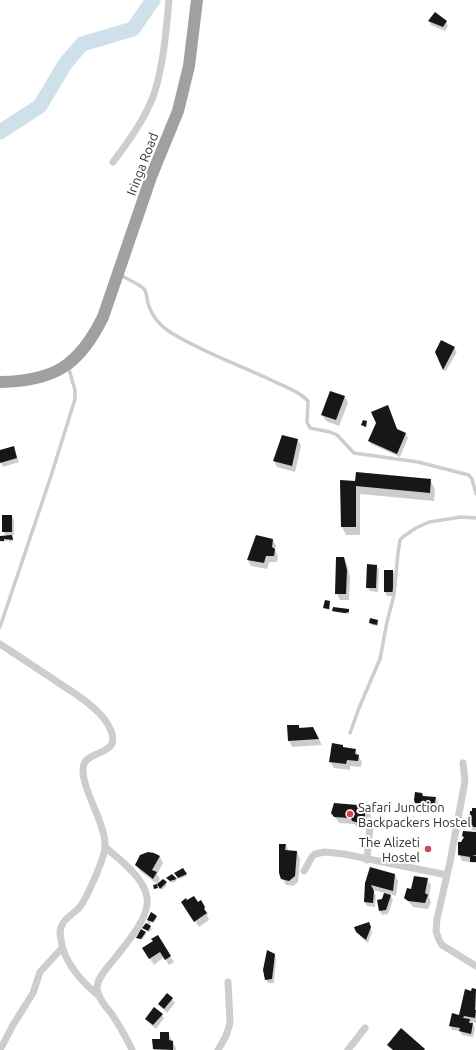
<svg xmlns="http://www.w3.org/2000/svg" width="476" height="1050" viewBox="0 0 476 1050" font-family="Ubuntu,sans-serif">
  <style>
    .shadow { fill: #0003 }
    .lines { fill: none; stroke-linecap: round; stroke-linejoin: round }
    .river { stroke: #cee0e9; stroke-width: 15 }
    .building { fill: #171717 }
    .service { stroke: #cdcdcd; stroke-width: 3.5 }
    .minor { stroke: #cdcdcd; stroke-width: 7 }
    .trunk { stroke: #a0a0a0; stroke-width: 12 }
    .poi-dot { fill: #d44559; stroke: #fff; stroke-width: 1.5 }
    .labels { text-anchor: middle; dominant-baseline: central; stroke-width: 4; stroke-linejoin: round; paint-order: stroke }
    .street-label { font-size: 13px; fill: #303030; stroke: #fff }
    .poi-label { font-size: 13px; fill: #303030; stroke: #fff; text-anchor: start }
  </style>
  <rect width="100%" height="100%" fill="#fff"/>
  <g class="shadow">
    <path d="M435,13L446,22L448,26L445,31L431,25L429,21Z"/>
    <path d="M454,348L457,352L445,372L436,352Z"/>
    <path d="M345,397L348,403L339,426L326,421L322,415Z"/>
    <path d="M388,406L398,431L406,434L408,438L400,457L371,444L369,440L377,423Z"/>
    <path d="M298,440L301,446L295,472L277,467L274,461Z"/>
    <path d="M13,447L19,462L3,467L0,461V451Z"/>
    <path d="M430,480L435,489L434,501L360,494V535H346L342,527L341,481L356,482Z"/>
    <path d="M12,516L14,520V535H12L13,541L9,542V540L2,542L1,540L6,536L3,531Z"/>
    <path d="M256,536L273,540L276,546L275,550L278,556L277,562H269L267,569L251,566L248,560Z"/>
    <path d="M344,558L347,565L350,577L349,600H340L337,594Z"/>
    <path d="M377,566L379,570L378,592L370,591L367,587Z"/>
    <path d="M393,571L395,575L394,596H387L385,592Z"/>
    <path d="M330,602V610L325,609L324,608Z"/>
    <path d="M333,610H349V614L334,612Z"/>
    <path d="M371,619L378,621V626L371,625Z"/>
    <path d="M299,726L301,729L313,728L322,745L292,747L289,740Z"/>
    <path d="M342,746L344,748L355,750L362,762L361,767L350,766V770L334,768L330,762Z"/>
    <path d="M424,797L436,798L438,802L436,809L418,807L416,803Z"/>
    <path d="M367,804L370,811L371,818L368,817V823L363,829L357,827L354,824L339,823L332,812Z"/>
    <path d="M476,809V831L472,830L470,826Z"/>
    <path d="M476,833V863L462,861L459,854L464,838L463,836Z"/>
    <path d="M286,845L289,851L297,852L300,859L298,882L293,886L286,885L280,873Z"/>
    <path d="M154,854L160,857L163,863L157,874L160,879L158,883L157,882V884L140,871L136,865Z"/>
    <path d="M182,869L187,876L179,879L175,874Z"/>
    <path d="M172,875L176,880L177,881L171,883L168,879Z"/>
    <path d="M395,875L398,881L396,896L390,894L393,900L388,914L382,915L380,911L378,901L382,899L385,893L373,890L376,896L375,907L367,906L365,902L366,883Z"/>
    <path d="M427,879L431,885L429,897L431,902L428,909L413,907L405,897L412,890Z"/>
    <path d="M163,881L167,885L162,890L159,884Z"/>
    <path d="M201,902L208,914L207,915L209,920L199,927L186,908Z"/>
    <path d="M151,914L157,918L154,923L151,922L149,926L147,922Z"/>
    <path d="M369,923L372,932L368,943L360,936L356,928Z"/>
    <path d="M146,924L152,929L149,932L143,928Z"/>
    <path d="M141,931L146,934L142,940L137,938Z"/>
    <path d="M154,941L170,956L174,962L169,965L164,957L154,965L143,948Z"/>
    <path d="M274,954L276,958L274,983H268L266,979Z"/>
    <path d="M472,989L476,990V1023L472,1022L475,1028L473,1037L462,1035L460,1031L452,1030L450,1026L461,1016Z"/>
    <path d="M167,995L172,999L175,1003L167,1013L159,1004Z"/>
    <path d="M162,1015L164,1018L156,1029L149,1023L146,1019Z"/>
    <path d="M168,1033L176,1048V1050H154L153,1040H161Z"/>
  </g>
  <g class="lines">
    <path class="river" d="M0,132L40,106L65,64L82,44L133,29L153,0"/>
  </g>
  <g class="building">
    <path d="M435,12L447,21L443,27L428,21Z"/>
    <path d="M441,340L455,347L443,370L435,352Z"/>
    <path d="M330,391L345,396L336,420L321,415Z"/>
    <path d="M388,405L397,429L406,433L397,454L368,441L376,423L371,412Z"/>
    <path d="M363,420L367,421L366,427L361,425Z"/>
    <path d="M282,435L298,439L292,466L273,461Z"/>
    <path d="M14,446L17,458L0,463V450Z"/>
    <path d="M356,472L431,479L430,493L356,486V527H341L340,480L355,481Z"/>
    <rect x="2" y="515" width="10" height="17"/>
    <path d="M12,535L13,540L4,539V541H0V536Z"/>
    <path d="M256,535L273,539L272,547L275,549L274,556H266L264,563L247,560Z"/>
    <path d="M336,557H344L347,570L346,594H335Z"/>
    <path d="M367,564L377,565L376,588H366Z"/>
    <rect x="384" y="570" width="9" height="22"/>
    <path d="M325,600L330,601L329,609L323,608Z"/>
    <path d="M333,607L349,609V612L345,613L332,611Z"/>
    <path d="M370,618L378,620L377,625L369,623Z"/>
    <path d="M287,725H299V728L313,727L319,739L288,741Z"/>
    <path d="M332,743L343,745V747L356,749L355,754L359,755L358,761L347,760L346,764L329,762Z"/>
    <path d="M415,792L422,793L423,796L436,797L434,806L415,803L414,800Z"/>
    <path d="M361,802L367,804L368,813L365,811V817L362,819L359,823L352,821L351,818L334,817L331,813L334,803L358,805Z"/>
    <path d="M472,808H476V827H469L470,811H472Z"/>
    <path d="M463,831L476,832V855L472,856H476V862H470V857L458,855V842H461L464,837L462,836Z"/>
    <path d="M279,844H286L285,850L297,851L295,876L289,881L281,879L279,873Z"/>
    <path d="M148,852L154,853L160,856L152,870L157,872L153,879L135,865L140,855Z"/>
    <path d="M370,867L395,874L393,891L371,885L374,891L373,903L364,902L365,883Z"/>
    <path d="M183,868L187,874L178,878L174,873Z"/>
    <path d="M172,874L177,879L170,881L166,878Z"/>
    <path d="M414,876L428,878L425,893L428,895L425,903L408,901L404,898L407,888L411,889Z"/>
    <path d="M163,879L167,882L160,889L157,884L158,888L154,889L153,885L157,884Z"/>
    <path d="M384,893L391,895L386,910L379,911L377,900L382,899Z"/>
    <path d="M194,896L198,902L201,900L205,907L204,909L207,913L194,922L181,902L186,898L187,900Z"/>
    <path d="M151,912L157,916L153,922L147,920Z"/>
    <path d="M369,922L371,927L366,940L356,932L354,927Z"/>
    <path d="M146,923L151,926L148,931L142,928Z"/>
    <path d="M141,929L146,932L141,939L136,938Z"/>
    <path d="M158,935L171,956L165,960L160,952L149,959L142,948L153,941L151,939Z"/>
    <path d="M267,950L275,954L272,979L265,980L263,970Z"/>
    <path d="M472,988L476,989L475,1010H476L475,1018L464,1016L463,1018L470,1019L469,1023H473L471,1034L459,1031L460,1028L449,1026L452,1013L459,1015L465,989L471,991Z"/>
    <path d="M167,993L173,998L164,1009L158,1004Z"/>
    <path d="M154,1007L163,1014L153,1025L145,1019Z"/>
    <path d="M401,1028L425,1049L424,1050H393L387,1045Z"/>
    <path d="M160,1032H169V1040L173,1041V1050L153,1049L152,1039H160Z"/>
  </g>
  <g class="lines">
    <g class="service">
      <path d="M120,275C127,279 138,283 144,289C147,293 147,299 148,303C152,317 162,328 175,335C205,353 239,365 271,380C283,386 299,391 308,401L307,422L310,428L330,432L337,435L354,453L418,462L469,475L472,479L476,494"/>
      <path d="M0,627L51,476L75,399V390L68,366"/>
      <path d="M350,733L359,708L380,659L387,622L394,595L398,553L400,540L404,536L416,528L429,522L461,517L476,518"/>
    </g>
    <g class="minor">
      <path d="M113,162C129,141 147,116 155,91C164,61 166,31 169,0"/>
      <path d="M0,644C18,656 35,667 53,679C69,690 97,706 107,723C127,756 90,749 84,764C77,783 107,823 105,848C104,859 86,900 79,908C73,914 65,918 62,925C59,930 60,935 61,940C64,963 82,982 99,996"/>
      <path d="M463,763L465,781L450,862L437,919L436,931L439,940L442,945L476,966"/>
      <path d="M105,847C119,859 145,878 147,898C150,917 126,944 115,958C109,966 98,976 97,987C97,989 98,993 99,995C101,1002 107,1008 111,1013C119,1025 126,1037 132,1050"/>
      <path d="M367,860L370,825"/>
      <path d="M304,871L312,857L315,854L325,852L344,854L447,875"/>
      <path d="M0,1050L13,1025L33,993L40,972L62,948"/>
      <path d="M218,1050L226,1036L230,1023L228,982"/>
      <path d="M348,1050L365,1028"/>
    </g>
    <path class="trunk" d="M0,382C54,381 79,366 103,317L151,177L178,111L189,66L197,0"/>
  </g>
  <g class="poi-dot">
    <circle cx="350" cy="814" r="4"/>
    <circle cx="428" cy="849" r="4"/>
  </g>
  <g class="labels">
    <g class="street-label">
      <text transform="translate(142 164) rotate(-69)">Iringa Road</text>
    </g>
    <g class="poi-label">
      <text x="358" y="807">Safari Junction<tspan x="358" dy="15">Backpackers Hostel</tspan></text>
      <text x="420" y="842" text-anchor="end">The Alizeti<tspan x="420" dy="15">Hostel</tspan></text>
    </g>
  </g>
</svg>
